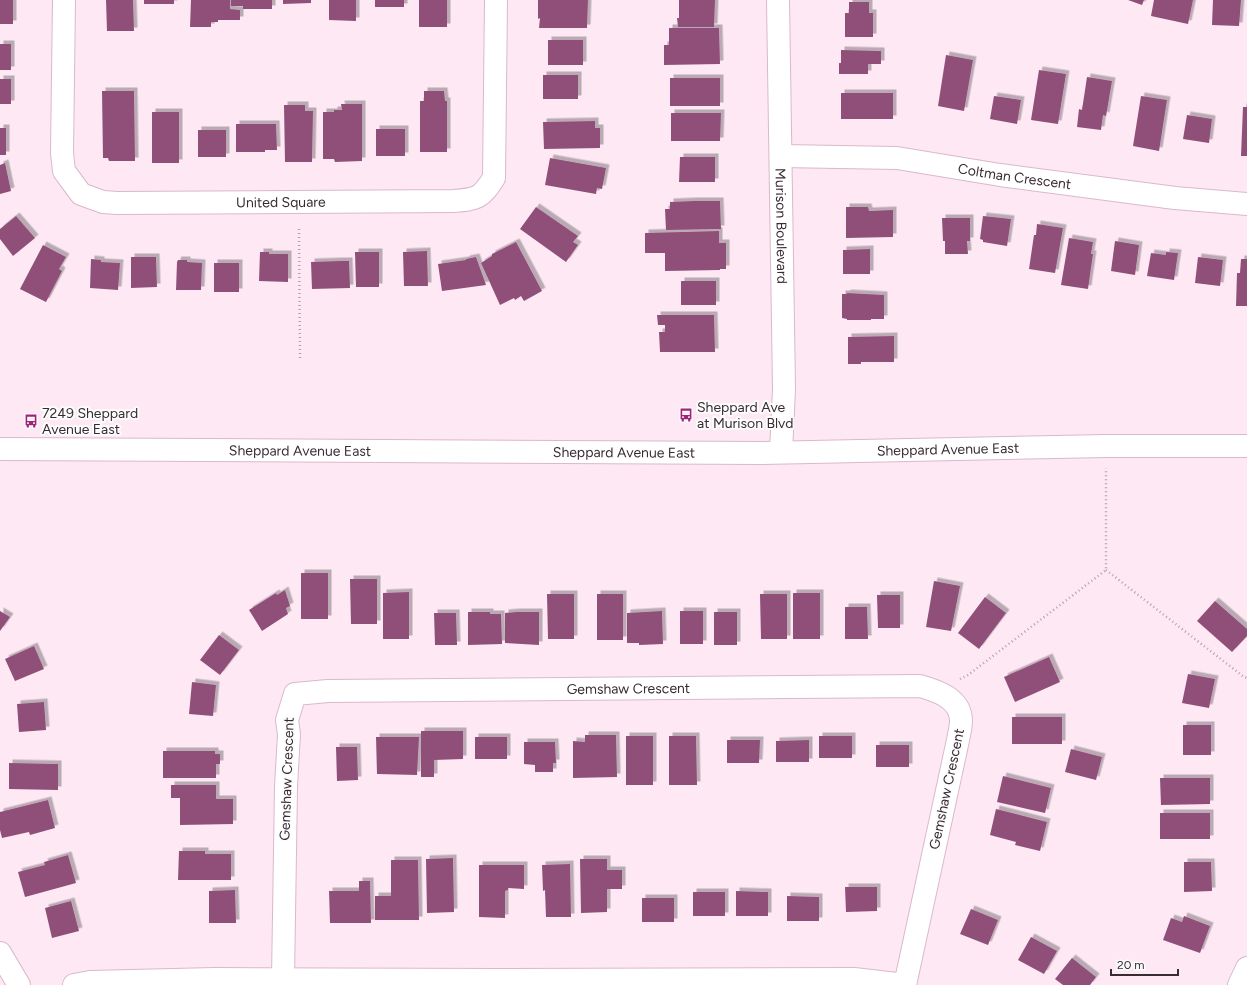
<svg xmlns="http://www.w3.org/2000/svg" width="1247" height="985" viewBox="0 0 1247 985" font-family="Figtree,sans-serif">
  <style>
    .building { fill: #8f5078; filter: url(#shadow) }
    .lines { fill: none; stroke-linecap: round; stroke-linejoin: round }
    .minor-casing { stroke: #d9b9cc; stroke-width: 24 }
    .tertiary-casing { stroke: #d9b9cc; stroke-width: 24 }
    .secondary-casing { stroke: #d9b9cc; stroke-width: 24 }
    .path { stroke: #b3a1ab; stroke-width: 2.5; stroke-dasharray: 1 3; stroke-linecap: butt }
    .minor { stroke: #fff; stroke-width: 22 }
    .tertiary { stroke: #fff; stroke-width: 22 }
    .secondary { stroke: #fff; stroke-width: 22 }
    .labels { text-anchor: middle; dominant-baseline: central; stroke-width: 4; stroke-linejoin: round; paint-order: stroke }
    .street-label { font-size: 14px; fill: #382c33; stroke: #fcfcfc }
    .poi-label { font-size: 14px; fill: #382c33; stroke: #fcfcfc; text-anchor: start }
  </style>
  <defs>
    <filter id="shadow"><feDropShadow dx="3.5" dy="-3.5" stdDeviation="0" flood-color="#0004"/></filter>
  </defs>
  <rect width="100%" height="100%" fill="#fde8f4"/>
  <g class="building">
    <rect x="0" y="0" width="13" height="24"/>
    <path d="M106,0H133L134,31H107Z"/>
    <rect x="144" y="0" width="30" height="4"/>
    <path d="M191,0H230V9L240,10V20H218V22H211V27H190Z"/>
    <path d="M231,0H272V9H243V6H231Z"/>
    <path d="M283,0H311V3L283,4Z"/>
    <path d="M329,0H356V21L329,20Z"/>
    <rect x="375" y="0" width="29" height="7"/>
    <rect x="419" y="0" width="28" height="27"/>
    <path d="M538,0H588L587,28H539L540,18L538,19Z"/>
    <path d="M679,0H715L714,27H678L677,18H679Z"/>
    <path d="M1128,0H1144L1142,5Z"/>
    <path d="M1154,0H1193L1188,24L1151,16Z"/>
    <path d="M1213,0H1241L1239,26L1212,25Z"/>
    <path d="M849,2H869V13H873V37H845V13H849Z"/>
    <path d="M669,28H719L720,64L664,65V45H669Z"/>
    <rect x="548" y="40" width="35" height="25"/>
    <rect x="0" y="44" width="11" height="26"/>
    <path d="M841,50L881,51V64H868V74H839V63H841Z"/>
    <path d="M946,55L973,60L964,111L938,106Z"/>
    <path d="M1039,70L1066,74L1058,124L1031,120Z"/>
    <rect x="543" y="75" width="35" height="24"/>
    <path d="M1087,77L1112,81L1106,116L1103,115L1101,130L1077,127L1079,109L1082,110Z"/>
    <rect x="670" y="78" width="50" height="28"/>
    <rect x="0" y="79" width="11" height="25"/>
    <path d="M102,91H134L135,161H109L108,158H103Z"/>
    <path d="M424,91H444L445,101H447V152H420V101H424Z"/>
    <rect x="841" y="93" width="52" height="26"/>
    <path d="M994,96L1021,100L1017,124L990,119Z"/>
    <path d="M1141,96L1167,100L1159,151L1133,146Z"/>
    <path d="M341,104H362V161L335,162L334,159H323V112H334V110H342Z"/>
    <path d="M284,105H305V111H313L312,162H285Z"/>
    <path d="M1243,107H1247V156H1241Z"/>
    <rect x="152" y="112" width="27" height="51"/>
    <path d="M671,113H721L720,141H671Z"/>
    <path d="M1187,115L1212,119L1209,143L1183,139Z"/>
    <path d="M595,121V128H600V148L544,149L543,122Z"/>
    <path d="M236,124H276L277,150H265V152H236Z"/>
    <rect x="0" y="128" width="6" height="27"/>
    <rect x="376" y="129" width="29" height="27"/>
    <rect x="198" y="130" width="28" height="27"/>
    <path d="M680,157H715V182H679Z"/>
    <path d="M550,158L606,168L602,189L597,188L596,194L545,185Z"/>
    <path d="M5,163L11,191L0,194V165Z"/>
    <path d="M694,201H720L721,229L666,230L665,209H670V202Z"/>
    <path d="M536,207L578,236L573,242L578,245L566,262L520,229Z"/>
    <path d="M846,207H868L869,211L893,210V237L846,238Z"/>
    <path d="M16,216L35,238L13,256L0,239V229Z"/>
    <path d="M983,216L1011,219L1007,246L983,242V240L980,239Z"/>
    <path d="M942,218H970V241H967L968,254H945V241H943Z"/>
    <path d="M1037,224L1063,228L1055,273L1029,269L1034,235H1036Z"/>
    <path d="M719,231V243H726V269H720V270L665,271V253H645V233Z"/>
    <path d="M1069,238L1093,242L1091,254H1093L1088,289L1061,285Z"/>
    <path d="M1115,241L1139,245L1135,275L1111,271Z"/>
    <path d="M516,242L542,291L524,301L521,296L515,300L514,298L500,305L481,263L492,256V254Z"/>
    <path d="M43,245L66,257L59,269L62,271L46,302L20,289Z"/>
    <path d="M870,249V274H843V250Z"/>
    <path d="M427,251L428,286H404L403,252Z"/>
    <path d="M260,252H269V254H288V282L259,281Z"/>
    <path d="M355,252H379V287H356Z"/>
    <path d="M1166,252L1178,253L1174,280L1147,276L1151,253L1166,255Z"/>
    <path d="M131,257H156L157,287L131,288Z"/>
    <path d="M476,257L486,285L442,291L438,264L466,260V259Z"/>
    <path d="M1198,257L1223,260L1220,286L1195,283Z"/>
    <path d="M91,259L101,260V262L120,263L118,290L90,288Z"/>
    <path d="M1241,259H1247V306H1236L1237,273H1240Z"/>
    <path d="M178,260H187V262L202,263L201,290H176L177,262Z"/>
    <path d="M340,261H349L350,288L312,289L311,262Z"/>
    <rect x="214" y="263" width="25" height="29"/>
    <rect x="681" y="281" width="35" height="24"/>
    <path d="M847,293L884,295V319H871V320H847V319L842,318V294H847Z"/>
    <path d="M657,315H714L715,352H660L659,332H665V325H658Z"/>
    <path d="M894,336V362H861V364H848V337Z"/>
    <rect x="301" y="573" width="27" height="46"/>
    <path d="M350,579H377V624H351Z"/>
    <path d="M934,581L960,586L951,631L926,627Z"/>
    <path d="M285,590L290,606L286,608L288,614L262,631L249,610L276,593L277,595Z"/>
    <path d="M409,592V639H383V593Z"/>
    <rect x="793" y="593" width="27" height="46"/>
    <path d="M547,594H574V639H548Z"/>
    <rect x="597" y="594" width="26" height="46"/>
    <path d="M760,594H787V639H761Z"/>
    <path d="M877,595H900V628H878Z"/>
    <path d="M985,597L1006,613L979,649L958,633Z"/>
    <path d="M1215,601L1247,629V636L1232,652L1197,621Z"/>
    <path d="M845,607H867L868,639H845Z"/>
    <path d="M0,611L10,617L0,631Z"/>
    <path d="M662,611L663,644L639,645V643H627V613Z"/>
    <rect x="680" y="611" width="23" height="33"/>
    <path d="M468,612H490V614H501L502,644L468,645Z"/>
    <path d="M517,612H539V645L505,643V613Z"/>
    <rect x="714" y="612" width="23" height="33"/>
    <path d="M434,613H456L457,645H435Z"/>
    <path d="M219,635L239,650L220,675L200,660Z"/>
    <path d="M34,646L44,669L15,681L5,659Z"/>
    <path d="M1049,657L1060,682L1015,702L1004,677Z"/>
    <path d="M1188,674L1215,679L1209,708L1182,703Z"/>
    <path d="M192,682L216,685L213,716L189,714Z"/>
    <path d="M44,702L46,730L19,732L17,704Z"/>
    <rect x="1012" y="717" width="50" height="27"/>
    <rect x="1183" y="725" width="28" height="30"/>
    <path d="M421,731H463V759L434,760V777H421Z"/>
    <path d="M585,735H616L617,777L573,778V741L585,742Z"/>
    <rect x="626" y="736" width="27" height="49"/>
    <path d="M669,736H696L697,785H669Z"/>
    <rect x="819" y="736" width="33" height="22"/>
    <path d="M376,737H419L417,775L377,774Z"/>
    <rect x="475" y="737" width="32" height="22"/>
    <path d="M727,740H760L759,763H727Z"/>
    <path d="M809,740V762H776V741Z"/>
    <path d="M524,742H555L556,763H553V772H535V765L524,764Z"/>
    <rect x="876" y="745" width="33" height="22"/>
    <path d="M336,747H357L358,780L337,781Z"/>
    <path d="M1071,749L1102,757L1096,780L1065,772Z"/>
    <path d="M163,751H215V754H220V764H216V778H163Z"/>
    <path d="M9,763L58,764V790L9,789Z"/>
    <path d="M1003,776L1051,788L1045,813L997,802Z"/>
    <path d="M1160,778H1210V804L1161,805Z"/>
    <path d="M171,785H216V799H233V824L180,825V798H171Z"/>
    <path d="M48,800L55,828L30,835L29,832L2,838L0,830V812Z"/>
    <path d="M996,809L1047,822L1040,851L1015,845L1016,842L990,835Z"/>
    <rect x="1160" y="813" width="50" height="26"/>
    <path d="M179,851H205V854H231V880H178Z"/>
    <path d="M68,855L76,883L25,897L18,872L45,865L44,862Z"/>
    <path d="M453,858L454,912L427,913L426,859Z"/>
    <path d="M580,859H607V870H622V889H607V912L581,913Z"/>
    <path d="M391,860H418L419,920H375V896H391Z"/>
    <path d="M1184,862H1211L1212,891L1184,892Z"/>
    <path d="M570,864L571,917H546L545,890L543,891L542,865Z"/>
    <path d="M479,865H524V889L508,888V890L505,891V918L479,917Z"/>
    <path d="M359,881H370L371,923H330L329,891H359Z"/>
    <path d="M845,887H877V911L846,912Z"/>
    <path d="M235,890L236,923H209V891Z"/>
    <path d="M736,891L768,892V916H736Z"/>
    <rect x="693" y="892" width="32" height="24"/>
    <path d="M787,896L819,897V921H787Z"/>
    <rect x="642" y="898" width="32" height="24"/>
    <path d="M71,901L79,931L52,938L45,908Z"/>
    <path d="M971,909L998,920L988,945L960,934Z"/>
    <path d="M1184,916L1210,926L1200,953L1163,940L1171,918L1182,922Z"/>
    <path d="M1031,937L1057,951L1044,974L1018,960Z"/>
    <path d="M1072,958L1096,977L1090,985H1063L1055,979Z"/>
  </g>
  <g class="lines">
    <g class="minor-casing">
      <g id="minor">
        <path id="s1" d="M64,0L62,153L64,171L81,194L103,202L117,203L454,201C478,199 481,198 494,178L496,0"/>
        <path id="s2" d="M781,156L897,158L1000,175L1175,198L1247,204"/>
        <path d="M0,953L19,985"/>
        <path id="s3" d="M283,979L286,787L289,734L287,720L295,694L328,691L920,686C938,691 961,699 961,721C961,727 959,734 958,740L905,985"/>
        <path d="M1239,985L1247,968"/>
      </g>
    </g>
    <g class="tertiary-casing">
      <g id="tertiary">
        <path id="s4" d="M778,0L784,389L781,452"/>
        <path d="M74,985L90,982L215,979L495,980L854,979L905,985"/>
      </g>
    </g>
    <g class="secondary-casing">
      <g id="secondary">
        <path id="s5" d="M0,449L762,453L1106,446H1247"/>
      </g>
    </g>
    <g class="path">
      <path d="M299,229L300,361"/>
      <path d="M1106,570L1244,677L1247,678"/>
      <path d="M960,679L968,675L1106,570V468"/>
    </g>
    <use href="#minor" class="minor"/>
    <use href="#tertiary" class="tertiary"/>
    <use href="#secondary" class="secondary"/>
  </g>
  <defs>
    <g id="bus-bare" transform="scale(1.08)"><path d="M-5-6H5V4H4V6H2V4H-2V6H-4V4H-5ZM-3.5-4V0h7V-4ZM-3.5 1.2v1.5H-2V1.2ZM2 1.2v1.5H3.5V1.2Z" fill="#9e247b" stroke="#fcfcfc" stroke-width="2.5" paint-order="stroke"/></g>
  </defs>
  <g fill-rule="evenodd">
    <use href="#bus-bare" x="686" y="415"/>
    <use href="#bus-bare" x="31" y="421"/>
  </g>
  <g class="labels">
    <g class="street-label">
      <text stroke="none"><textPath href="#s2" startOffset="235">Coltman Crescent</textPath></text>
      <text stroke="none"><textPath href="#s1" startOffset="401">United Square</textPath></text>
      <text stroke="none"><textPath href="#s4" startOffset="226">Murison Boulevard</textPath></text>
      <text stroke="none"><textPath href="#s5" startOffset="948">Sheppard Avenue East</textPath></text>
      <text stroke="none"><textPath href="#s5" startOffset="300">Sheppard Avenue East</textPath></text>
      <text stroke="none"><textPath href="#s5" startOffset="624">Sheppard Avenue East</textPath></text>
      <text stroke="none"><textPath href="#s3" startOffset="620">Gemshaw Crescent</textPath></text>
      <text transform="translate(287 779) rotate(-88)">Gemshaw Crescent</text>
      <text transform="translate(947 789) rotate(-78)">Gemshaw Crescent</text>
    </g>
    <g class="poi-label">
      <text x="697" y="407">Sheppard Ave<tspan x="697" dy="16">at Murison Blvd</tspan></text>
      <text x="42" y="413">7249 Sheppard<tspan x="42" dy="16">Avenue East</tspan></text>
    </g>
  </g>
  <path d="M1111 969v6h67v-6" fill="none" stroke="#382c33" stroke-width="2"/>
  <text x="1117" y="969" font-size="12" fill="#382c33" stroke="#fcfcfc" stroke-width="3" paint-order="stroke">20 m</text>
</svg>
